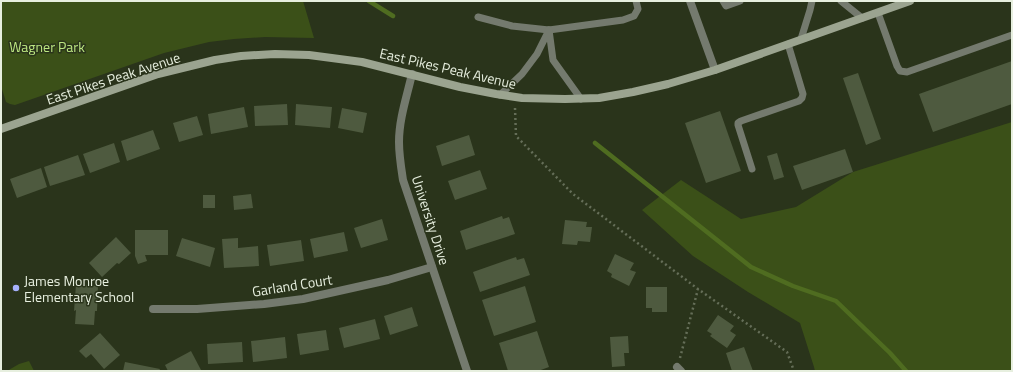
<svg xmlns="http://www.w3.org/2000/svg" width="1013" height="372" viewBox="0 0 1013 372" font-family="'Titillium Web',sans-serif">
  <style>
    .green { fill: #3b5018 }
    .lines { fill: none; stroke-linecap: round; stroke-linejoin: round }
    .stream { stroke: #4f6c20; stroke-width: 4.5 }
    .building { fill: #4e5a3f }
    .path { stroke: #656e58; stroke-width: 2.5; stroke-dasharray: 2 3; stroke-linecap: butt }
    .service { stroke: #747a6e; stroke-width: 7 }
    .minor { stroke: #747a6e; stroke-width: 8 }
    .secondary { stroke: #9ba490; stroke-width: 8 }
    .poi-dot { fill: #a6b1fc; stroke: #2a341b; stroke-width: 1.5 }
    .labels { text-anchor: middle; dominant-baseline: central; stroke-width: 3; stroke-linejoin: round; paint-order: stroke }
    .park-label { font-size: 14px; fill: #bce681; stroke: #2a341b }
    .street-label { font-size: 14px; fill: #e7efdf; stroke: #2a341b }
    .poi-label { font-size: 14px; fill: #e7efdf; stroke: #2a341b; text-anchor: start }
  </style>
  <rect width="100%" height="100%" fill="#2a341b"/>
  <g class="green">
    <path d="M1,1H303L314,38L265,37L234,39L209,42L164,53L15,105L10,104L6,102L1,86Z"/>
    <path d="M1012,122V371H815L814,367L800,323L748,292L693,256L642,210L681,180L741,219L796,207L853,172Z"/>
    <path d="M29,361L34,371H7L19,364Z"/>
  </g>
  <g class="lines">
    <g class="stream">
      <path d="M369,1L393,16"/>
      <path d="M595,143L751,267L793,286L836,301L890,353L906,371"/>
    </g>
  </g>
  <g class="building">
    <path d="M1012,61V104L933,132L919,94Z"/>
    <path d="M858,73L881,139L866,145L843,78Z"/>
    <path d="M287,104L288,125L255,126L254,106Z"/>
    <path d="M296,104L332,107L330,128L295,125Z"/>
    <path d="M244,107L248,127L211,134L208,114Z"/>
    <path d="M342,108L367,113L363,133L338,128Z"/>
    <path d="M720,111L741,171L706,183L685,123Z"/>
    <path d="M197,116L203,135L179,142L173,123Z"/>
    <path d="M153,130L160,149L127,161L121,141Z"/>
    <path d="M469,135L475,155L442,166L436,146Z"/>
    <path d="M114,143L120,162L90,173L83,154Z"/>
    <path d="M845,149L853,172L802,190L793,166Z"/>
    <path d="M777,153L784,177L774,180L767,156Z"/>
    <path d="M78,155L85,175L50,186L44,167Z"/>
    <path d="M41,168L47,187L17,198L10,179Z"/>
    <path d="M480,170L487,189L455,200L448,181Z"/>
    <path d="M251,194L253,208L234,210L233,196Z"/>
    <rect x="203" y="195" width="12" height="13"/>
    <path d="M502,216L503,219L509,217L515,234L466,250L460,231Z"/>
    <path d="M382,219L388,240L361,248L354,228Z"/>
    <path d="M565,220L587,222L586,227H592L590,242L578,241L577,245L562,244Z"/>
    <path d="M135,230H168V255H145L147,261L138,264L135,256Z"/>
    <path d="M344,232L348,251L314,258L310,239Z"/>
    <path d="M116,237L131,253L119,264L117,263L102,277L89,263Z"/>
    <path d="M182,238L215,248L210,267L176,256Z"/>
    <path d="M238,238V248L258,246L259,266L224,268L222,239Z"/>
    <path d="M301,240L304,261L270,266L267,245Z"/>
    <path d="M615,254L634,263L630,270L636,272L629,286L611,277L612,274L607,271Z"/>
    <path d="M516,257L517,260L524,258L530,275L480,292L473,272Z"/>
    <path d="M76,284L98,286L97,311H95L94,325L75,324L76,310L74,311Z"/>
    <path d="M525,286L536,322L494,336L482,300Z"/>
    <path d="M646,287H667V312H652V308H646Z"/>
    <path d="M412,307L418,326L390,335L384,316Z"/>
    <path d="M718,315L734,326L730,331L736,335L727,348L710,336L712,334L707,331Z"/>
    <path d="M375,319L380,339L344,348L339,328Z"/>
    <path d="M326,330L329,350L300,355L297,334Z"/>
    <path d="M537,331L549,367L538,371H508L499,343Z"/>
    <path d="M100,333L120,355L104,369L91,354L86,358L79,351Z"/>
    <path d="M628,336L629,353H624L625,366L612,367L610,337Z"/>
    <path d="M285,337L287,358L253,362L251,341Z"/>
    <path d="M242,342L243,362L208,364L207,344Z"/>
    <path d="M744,347L753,371H732L726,353Z"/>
    <path d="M191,351L201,370L168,371L165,365Z"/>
    <path d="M125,362L160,369L159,371H123Z"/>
  </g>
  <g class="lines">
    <g class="path">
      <path d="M515,108L516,136L573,194L698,289L787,352L794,371"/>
      <path d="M680,358L698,289"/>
    </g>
    <g class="service">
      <path d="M723,1L726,6L740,1"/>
      <path d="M841,1L862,18"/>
      <path d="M878,13L897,66L900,71L907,72L1012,35"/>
      <path d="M478,17L512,26L549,30L623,20L634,16L638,9L636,1"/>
      <path d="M549,30L553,60L581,99"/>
      <path d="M801,39L810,10L812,1"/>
      <path d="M500,95L522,74L537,54L549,30"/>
      <path d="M752,169L738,125V123L741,121L799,101L802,98L803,94L788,44"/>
    </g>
    <g class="minor">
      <path d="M690,1L715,70"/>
      <path d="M412,74C407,96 399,119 399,142C399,155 401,167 403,180L467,371"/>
      <path d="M153,309H197L264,304L303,299L388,280L432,267"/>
      <path d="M677,367L681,371"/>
    </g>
    <path class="secondary" d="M1,129L158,74L215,60L241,56L275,54L309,55L362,62L460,87L496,94L522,98L565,99L599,98L633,92L668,84L715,70L910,1"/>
  </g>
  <circle class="poi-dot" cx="16" cy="288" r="4"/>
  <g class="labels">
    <g class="park-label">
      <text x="47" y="46">Wagner Park</text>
    </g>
    <g class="street-label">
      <text transform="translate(448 68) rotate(13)">East Pikes Peak Avenue</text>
      <text transform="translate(113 78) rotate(-18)">East Pikes Peak Avenue</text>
      <text transform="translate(431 220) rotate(72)">University Drive</text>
      <text transform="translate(292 285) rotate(-9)">Garland Court</text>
    </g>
    <g class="poi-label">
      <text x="24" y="280">James Monroe<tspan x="24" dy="16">Elementary School</tspan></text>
    </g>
  </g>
  <rect width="1013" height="372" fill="none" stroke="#e7efdf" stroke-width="4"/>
</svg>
